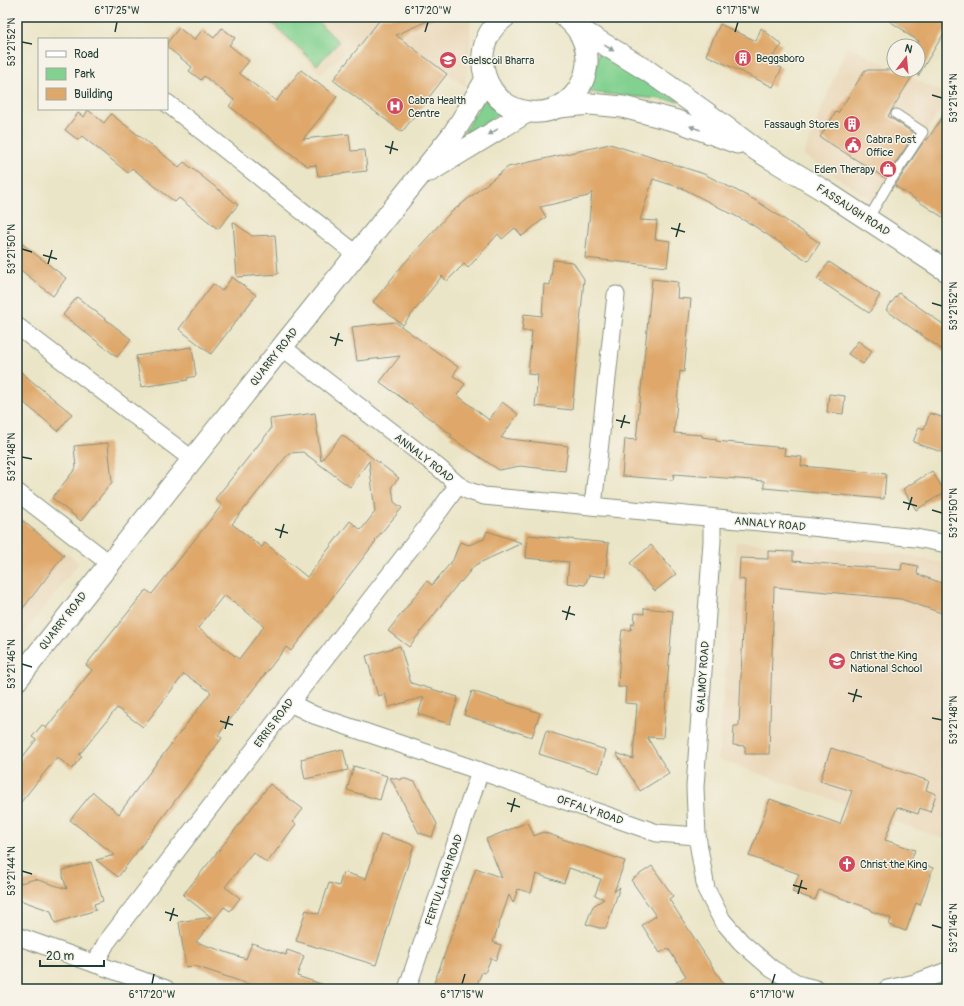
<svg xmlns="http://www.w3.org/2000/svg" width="964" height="1006" viewBox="0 0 964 1006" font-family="Pangolin,sans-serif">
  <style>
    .built { fill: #ead8ba }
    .green { fill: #82d190; stroke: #508762 }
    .building { fill: #dfa86b; fill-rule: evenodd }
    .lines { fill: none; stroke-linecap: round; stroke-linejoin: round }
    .service-casing { stroke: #85917e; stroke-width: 11 }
    .minor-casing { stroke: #85917e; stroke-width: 19 }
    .tertiary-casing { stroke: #85917e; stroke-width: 23 }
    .service { stroke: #fff; stroke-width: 9 }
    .minor { stroke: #fff; stroke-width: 17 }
    .tertiary { stroke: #fff; stroke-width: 21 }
    .oneway { fill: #8f9e9a }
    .ticks { fill: none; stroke: #1f3d34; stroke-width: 1.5 }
    .labels { text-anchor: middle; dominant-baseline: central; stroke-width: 3; stroke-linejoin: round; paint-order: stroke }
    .poi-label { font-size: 11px; fill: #1f3d34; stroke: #f7f3e8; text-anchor: start }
    .street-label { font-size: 11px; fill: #1f3d34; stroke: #f7f3e8 }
    .neatline { fill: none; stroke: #1f3d34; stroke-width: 1.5 }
    .ticks-label { font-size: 10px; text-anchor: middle; fill: #1f3d34 }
  </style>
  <rect width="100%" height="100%" fill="#f7f3e8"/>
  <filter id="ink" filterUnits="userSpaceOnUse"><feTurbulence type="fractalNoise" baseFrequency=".025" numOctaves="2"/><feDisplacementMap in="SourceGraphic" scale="8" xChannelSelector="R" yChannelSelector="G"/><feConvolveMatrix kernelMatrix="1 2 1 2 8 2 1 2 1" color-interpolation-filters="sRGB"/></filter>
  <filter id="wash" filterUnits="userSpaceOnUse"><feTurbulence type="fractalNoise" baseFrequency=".012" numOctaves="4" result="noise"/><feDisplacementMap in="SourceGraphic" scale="16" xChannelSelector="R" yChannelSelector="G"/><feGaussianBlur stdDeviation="0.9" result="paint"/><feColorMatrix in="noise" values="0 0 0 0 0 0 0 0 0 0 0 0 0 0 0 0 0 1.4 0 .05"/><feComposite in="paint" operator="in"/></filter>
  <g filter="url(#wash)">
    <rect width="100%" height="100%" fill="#ebe5c7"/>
    <g class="built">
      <path d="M261,17H470V46L465,86L378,23L321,74Z"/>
      <path d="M847,46L894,69V70H896L947,95V100L879,205L803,155Z"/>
      <path d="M17,515L79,563L17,642Z"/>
      <path d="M736,542L897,553L947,564V840L718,759Z"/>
    </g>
    <g class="green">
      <path d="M274,17H313L339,42L317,65L270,21Z"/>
      <path d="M599,49L680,101L587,92L597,64Z"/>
      <path d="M487,94L504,112L462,136Z"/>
    </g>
    <g id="blocks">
      <g class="building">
        <path d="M382,17H436L396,35L447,74L402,132L333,80Z"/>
        <path d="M883,17H947V28L918,76V42L919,41L904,32L905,31Z"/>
        <path d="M720,24L756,41L761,28L782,45L768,62L782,68L773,87L706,55Z"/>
        <path d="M179,28L194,40L203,29L214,38L222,28L235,38L229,45L249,61L239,73L276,101L301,70L315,81V80L337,97L303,139L349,134L351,151L365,150L367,171L318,176L316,165L307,166L229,106L234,100L204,76L201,80L189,71L192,67L167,47V43Z"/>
        <path d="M865,70H916L888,116L915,134L885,178L820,137L836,112L838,113Z"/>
        <path d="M88,110L104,123L111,114L179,167L184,162L238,205L218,229L179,198L175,202L132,168L128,173L82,136L78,140L65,130L78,113L84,117Z"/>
        <path d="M947,110V220L895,186L925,139L927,140Z"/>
        <path d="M610,144L704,174L755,200L820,243L808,261L751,224L684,189L653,179L640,220L657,221L655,239L670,241L667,267L585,258L592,192L588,196L540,207L546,217L522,236L515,228L502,239L498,234L468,268L464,264L447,281L442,276L403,325L373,302L401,267L449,214L508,167Z"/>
        <path d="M233,222L252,236L275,235L278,274L237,277Z"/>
        <path d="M17,240L66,278L53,296L17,267Z"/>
        <path d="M553,260L573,262L584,279L572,410L535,406L538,375L528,374L532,331H522L524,314L542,316L544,284L550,285Z"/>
        <path d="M829,262L880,295L869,313L817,279Z"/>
        <path d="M232,277L256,295L211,354L179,329L213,284L222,291Z"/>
        <path d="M652,279L678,282L677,298L691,299L684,372L680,371L674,433L702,435V437L716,439V441L785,448L784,455L802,457L801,466L886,474L884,499L764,488V481L674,474L673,480L622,476L625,439L636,440Z"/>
        <path d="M899,293L947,327V353L886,310Z"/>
        <path d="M77,297L131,339L117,357L63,315Z"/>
        <path d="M395,322L458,367L453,376L465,384L457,395L489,420L502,402L518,414L501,438L568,446L565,471L520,466L499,470L450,437L452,435L380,382L400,356L357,361L352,327Z"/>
        <path d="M858,341L872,351L863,364L848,354Z"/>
        <path d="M192,347L196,376L187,378L188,380L141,387L136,356Z"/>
        <path d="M17,369L72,414L58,431L17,397Z"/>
        <path d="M829,394L845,396L843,414L827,412Z"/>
        <path d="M315,413L321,461L342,435L399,478L392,486L394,502L402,508L375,540L376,541L291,651L286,647L218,735L222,738L118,877L96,860L115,855L70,820L93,792L119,814L140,785L211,692L184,674L143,727L117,708L79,755L82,756L72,769L57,757L17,807V764L36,740L32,737L42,725L46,728L92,670L86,665L146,590L152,594L222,505L215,499L271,429L270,419ZM303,452L350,487L369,461L375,512L361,530L350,521L307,577L265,543L262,547L232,524L289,453ZM224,595L233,602V601L264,626L239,659L198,628Z"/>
        <path d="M930,413L947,419V454L913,442L919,427L924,429Z"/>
        <path d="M108,443L112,482L81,521L52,498L76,468L74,446Z"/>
        <path d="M932,471L945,492L916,510L903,489Z"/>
        <path d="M17,516L64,555L17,616Z"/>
        <path d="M487,531L522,543L475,565L461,582L460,581L409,647L388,631L427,581L432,585L453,560L460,542L469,545L484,539Z"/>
        <path d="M528,535L609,543L605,577L589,575L585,585L567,583L569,562L526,558Z"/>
        <path d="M651,545L676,574L655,591L630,563Z"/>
        <path d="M768,551L793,552V561L901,570L902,563L918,566L917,574L947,585V615L901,599L774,587L769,754H745V746L733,745L734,726H739L745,580L739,579L740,558L768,559Z"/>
        <path d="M644,608L673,611L663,738L647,737L669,773L640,791L616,753L633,759L637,704L625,703L626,687H618L620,648L622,630H631L632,623L634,624L635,613L644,614Z"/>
        <path d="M400,646L411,683L458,697L450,724L418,714L424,697L389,707L385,694L378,696L366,656Z"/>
        <path d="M472,691L540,713L532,737L464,715Z"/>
        <path d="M546,731L606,750L599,773L539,754Z"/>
        <path d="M831,748L929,781L926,790L936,794L930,812L920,808L918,814L897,807L885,840L915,850L911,860L933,868L920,905L916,903L906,931L889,925L891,918L871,911V909L819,890L815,900L792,892L799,874L749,856L770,799L840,824L852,791L820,781Z"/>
        <path d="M343,749L348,770L305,779L301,759Z"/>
        <path d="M354,766L387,776L380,800L347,790Z"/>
        <path d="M390,777L401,780L402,778L415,782L437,824L432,837L419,833Z"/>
        <path d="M270,784L303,809L293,822L296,824L267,863L253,852L225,887L240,898L230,911L224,907L196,942L246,959L252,943L286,955L287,950L304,956L297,976L327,986V989H263L195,966L186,967L179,922L211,917L183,895L231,835Z"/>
        <path d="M528,822L534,836L543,832L625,861L614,892L620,887L606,928H599L586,924L593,906L604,899L595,895L601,879L569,868L564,883L536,874L531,893L518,889L513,903L509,895L493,942L501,945L496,960L491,958L485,973L482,972L475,989H432L476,868L502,878L486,839Z"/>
        <path d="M381,834L414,845L376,965L296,941L306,910L319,914L329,883L339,886L343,872L366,879Z"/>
        <path d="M91,862L103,901L94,904L96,910L55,923L51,911L17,899V884L35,879L67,889L63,877V870Z"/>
        <path d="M652,866L673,896L669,899L727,989H666L686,976L668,948L660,953L642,925L656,916L631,880Z"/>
      </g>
    </g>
  </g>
  <g filter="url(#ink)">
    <use href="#blocks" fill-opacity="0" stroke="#85917e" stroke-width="1"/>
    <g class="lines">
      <g class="service-casing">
        <path id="service" d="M868,219L890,182L923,132L896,114"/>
      </g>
      <g class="minor-casing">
        <g id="minor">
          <path d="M167,103L356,254"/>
          <path d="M17,326L193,460"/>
          <path d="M282,347L439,468L458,485L469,491L484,496L802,526L916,538L947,544"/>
          <path d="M17,492L109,563"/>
          <path d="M593,506L616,295"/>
          <path d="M290,703L314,715L480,771L657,833L697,836L706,889L722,920L741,942L772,969L800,985L816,989"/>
          <path d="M697,836L695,787L712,541V518"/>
          <path d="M17,936L166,989"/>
          <path d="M95,964L106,943L290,703L440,510L458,485"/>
          <path d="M407,989L480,771"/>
          <path d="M887,989L915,983L947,971"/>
        </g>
      </g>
      <g class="tertiary-casing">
        <g id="tertiary">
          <path d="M505,17C481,33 476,66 492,90C508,114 542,119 565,103C578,94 585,80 587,64C588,46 580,28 565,17"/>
          <path d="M576,27L648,71L704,111L758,151L823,190L947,271"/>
          <path d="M559,107L590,104L623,107L677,121L737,143"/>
          <path d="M430,171L527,112"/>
          <path d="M17,680L282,347L453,134L468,110L486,79"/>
        </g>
      </g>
      <use href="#service" class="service"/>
      <use href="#minor" class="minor"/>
      <use href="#tertiary" class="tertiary"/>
    </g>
    <defs><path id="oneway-solid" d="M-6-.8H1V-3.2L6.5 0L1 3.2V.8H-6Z"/></defs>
    <g class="oneway">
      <use href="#oneway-solid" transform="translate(609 48) rotate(32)"/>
      <use href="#oneway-solid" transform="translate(695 128) rotate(-160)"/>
      <use href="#oneway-solid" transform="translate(493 132) rotate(149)"/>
    </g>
  </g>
  <path class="ticks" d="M115,32L117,22M425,32L428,22M735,32L738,22M22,42L32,44M932,95L942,98M385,146L398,150M390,154L393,141M671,228L685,232M676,237L680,223M22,249L32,252M43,255L57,259M48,264L52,250M932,303L942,306M330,337L343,341M335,346L339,333M616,420L630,423M621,428L625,415M22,457L32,459M903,502L917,506M908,510L912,497M932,510L942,513M275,529L288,533M280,538L284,524M562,611L575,615M566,620L570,606M22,664L32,667M848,693L862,697M853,702L857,689M932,718L942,720M220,721L233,725M225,729L229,716M507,803L520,807M511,812L515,798M22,871L32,874M793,885L807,889M798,894L802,880M165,912L178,916M170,921L174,908M932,925L942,928M152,984L154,974M462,984L465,974M772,984L775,974"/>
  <defs>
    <g id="building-disc" transform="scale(0.9)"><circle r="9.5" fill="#d1495b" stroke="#f7f3e8"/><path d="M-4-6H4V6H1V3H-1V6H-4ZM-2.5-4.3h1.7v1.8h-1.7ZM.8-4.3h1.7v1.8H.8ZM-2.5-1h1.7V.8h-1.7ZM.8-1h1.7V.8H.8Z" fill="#fff"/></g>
    <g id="school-disc" transform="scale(0.9)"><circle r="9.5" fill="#d1495b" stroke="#f7f3e8"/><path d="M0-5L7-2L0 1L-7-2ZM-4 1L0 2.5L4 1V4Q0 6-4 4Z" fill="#fff"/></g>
    <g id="hospital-disc" transform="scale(0.9)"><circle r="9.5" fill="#d1495b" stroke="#f7f3e8"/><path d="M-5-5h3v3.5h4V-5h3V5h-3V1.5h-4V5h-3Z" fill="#fff"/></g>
    <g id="civic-disc" transform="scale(0.9)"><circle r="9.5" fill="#d1495b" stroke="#f7f3e8"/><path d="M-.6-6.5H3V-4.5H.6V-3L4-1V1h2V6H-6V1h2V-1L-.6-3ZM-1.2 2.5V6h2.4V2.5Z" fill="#fff"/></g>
    <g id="shop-disc" transform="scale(0.9)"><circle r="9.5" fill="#d1495b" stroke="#f7f3e8"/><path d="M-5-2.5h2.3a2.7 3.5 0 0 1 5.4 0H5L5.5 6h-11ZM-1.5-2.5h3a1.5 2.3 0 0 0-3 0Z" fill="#fff"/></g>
    <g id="church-disc" transform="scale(0.9)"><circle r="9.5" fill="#d1495b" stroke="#f7f3e8"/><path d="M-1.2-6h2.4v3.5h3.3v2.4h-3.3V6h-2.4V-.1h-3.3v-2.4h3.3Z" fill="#fff"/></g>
  </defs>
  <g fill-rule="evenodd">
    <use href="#building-disc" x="743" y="58"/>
    <use href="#school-disc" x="448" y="60"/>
    <use href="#hospital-disc" x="395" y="106"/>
    <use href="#building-disc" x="852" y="124"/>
    <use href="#civic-disc" x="853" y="145"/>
    <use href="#shop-disc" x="888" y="169"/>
    <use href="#school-disc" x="837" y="661"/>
    <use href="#church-disc" x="847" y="864"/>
  </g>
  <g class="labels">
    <g class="poi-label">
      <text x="756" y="58">Beggsboro</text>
      <text x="461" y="60">Gaelscoil Bharra</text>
      <text x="408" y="100">Cabra Health<tspan x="408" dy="13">Centre</tspan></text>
      <text x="839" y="124" text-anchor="end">Fassaugh Stores</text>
      <text x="866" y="139">Cabra Post<tspan x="866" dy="13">Office</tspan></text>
      <text x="875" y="169" text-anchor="end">Eden Therapy</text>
      <text x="850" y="655">Christ the King<tspan x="850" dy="13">National School</tspan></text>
      <text x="860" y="864">Christ the King</text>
    </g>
    <g class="street-label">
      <text transform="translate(853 210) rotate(33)">FASSAUGH ROAD</text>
      <text transform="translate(274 357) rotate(-52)">QUARRY ROAD</text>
      <text transform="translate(424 458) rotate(38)">ANNALY ROAD</text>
      <text transform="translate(770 524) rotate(5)">ANNALY ROAD</text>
      <text transform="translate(63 621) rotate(-52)">QUARRY ROAD</text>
      <text transform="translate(703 677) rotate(-86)">GALMOY ROAD</text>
      <text transform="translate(274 723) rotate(-53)">ERRIS ROAD</text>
      <text transform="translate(590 810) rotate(19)">OFFALY ROAD</text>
      <text transform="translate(444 880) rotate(-71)">FERTULLAGH ROAD</text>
    </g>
  </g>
  <rect width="964" height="1006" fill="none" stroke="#f7f3e8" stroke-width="44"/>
  <rect x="38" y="38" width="130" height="72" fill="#f7f3e8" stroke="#a1aaa0"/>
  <rect x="46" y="51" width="20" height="6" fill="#ffffff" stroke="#a1aaa0"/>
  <text x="74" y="58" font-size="12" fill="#1f3d34">Road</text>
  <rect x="46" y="68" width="20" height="12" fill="#82d190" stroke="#a1aaa0"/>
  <text x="74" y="78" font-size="12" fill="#1f3d34">Park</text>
  <rect x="46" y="88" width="20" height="12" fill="#dfa86b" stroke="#a1aaa0"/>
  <text x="74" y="98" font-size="12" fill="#1f3d34">Building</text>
  <g transform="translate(906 58) rotate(16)"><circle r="19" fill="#f7f3e8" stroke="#a1aaa0"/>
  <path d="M0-3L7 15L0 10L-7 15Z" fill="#d1495b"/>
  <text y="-6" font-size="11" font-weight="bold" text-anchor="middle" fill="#1f3d34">N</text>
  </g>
  <path d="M40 960v6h64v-6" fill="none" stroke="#1f3d34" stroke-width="2"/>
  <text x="46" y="960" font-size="12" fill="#1f3d34" stroke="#f7f3e8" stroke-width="3" paint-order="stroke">20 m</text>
  <rect x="22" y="22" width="920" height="962" class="neatline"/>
  <g class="ticks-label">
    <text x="117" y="14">6°17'25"W</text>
    <text x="428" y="14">6°17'20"W</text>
    <text x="738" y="14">6°17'15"W</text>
    <text transform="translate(11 42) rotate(-90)" y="4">53°21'52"N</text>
    <text transform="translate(953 98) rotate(-90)" y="4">53°21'54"N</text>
    <text transform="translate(11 249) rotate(-90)" y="4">53°21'50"N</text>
    <text transform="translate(953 306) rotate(-90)" y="4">53°21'52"N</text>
    <text transform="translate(11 457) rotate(-90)" y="4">53°21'48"N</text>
    <text transform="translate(953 513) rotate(-90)" y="4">53°21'50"N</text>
    <text transform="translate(11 664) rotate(-90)" y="4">53°21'46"N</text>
    <text transform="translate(953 720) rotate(-90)" y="4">53°21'48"N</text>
    <text transform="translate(11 871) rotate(-90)" y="4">53°21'44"N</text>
    <text transform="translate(953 928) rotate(-90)" y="4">53°21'46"N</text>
    <text x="152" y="998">6°17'20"W</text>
    <text x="462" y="998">6°17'15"W</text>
    <text x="772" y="998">6°17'10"W</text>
  </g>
</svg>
